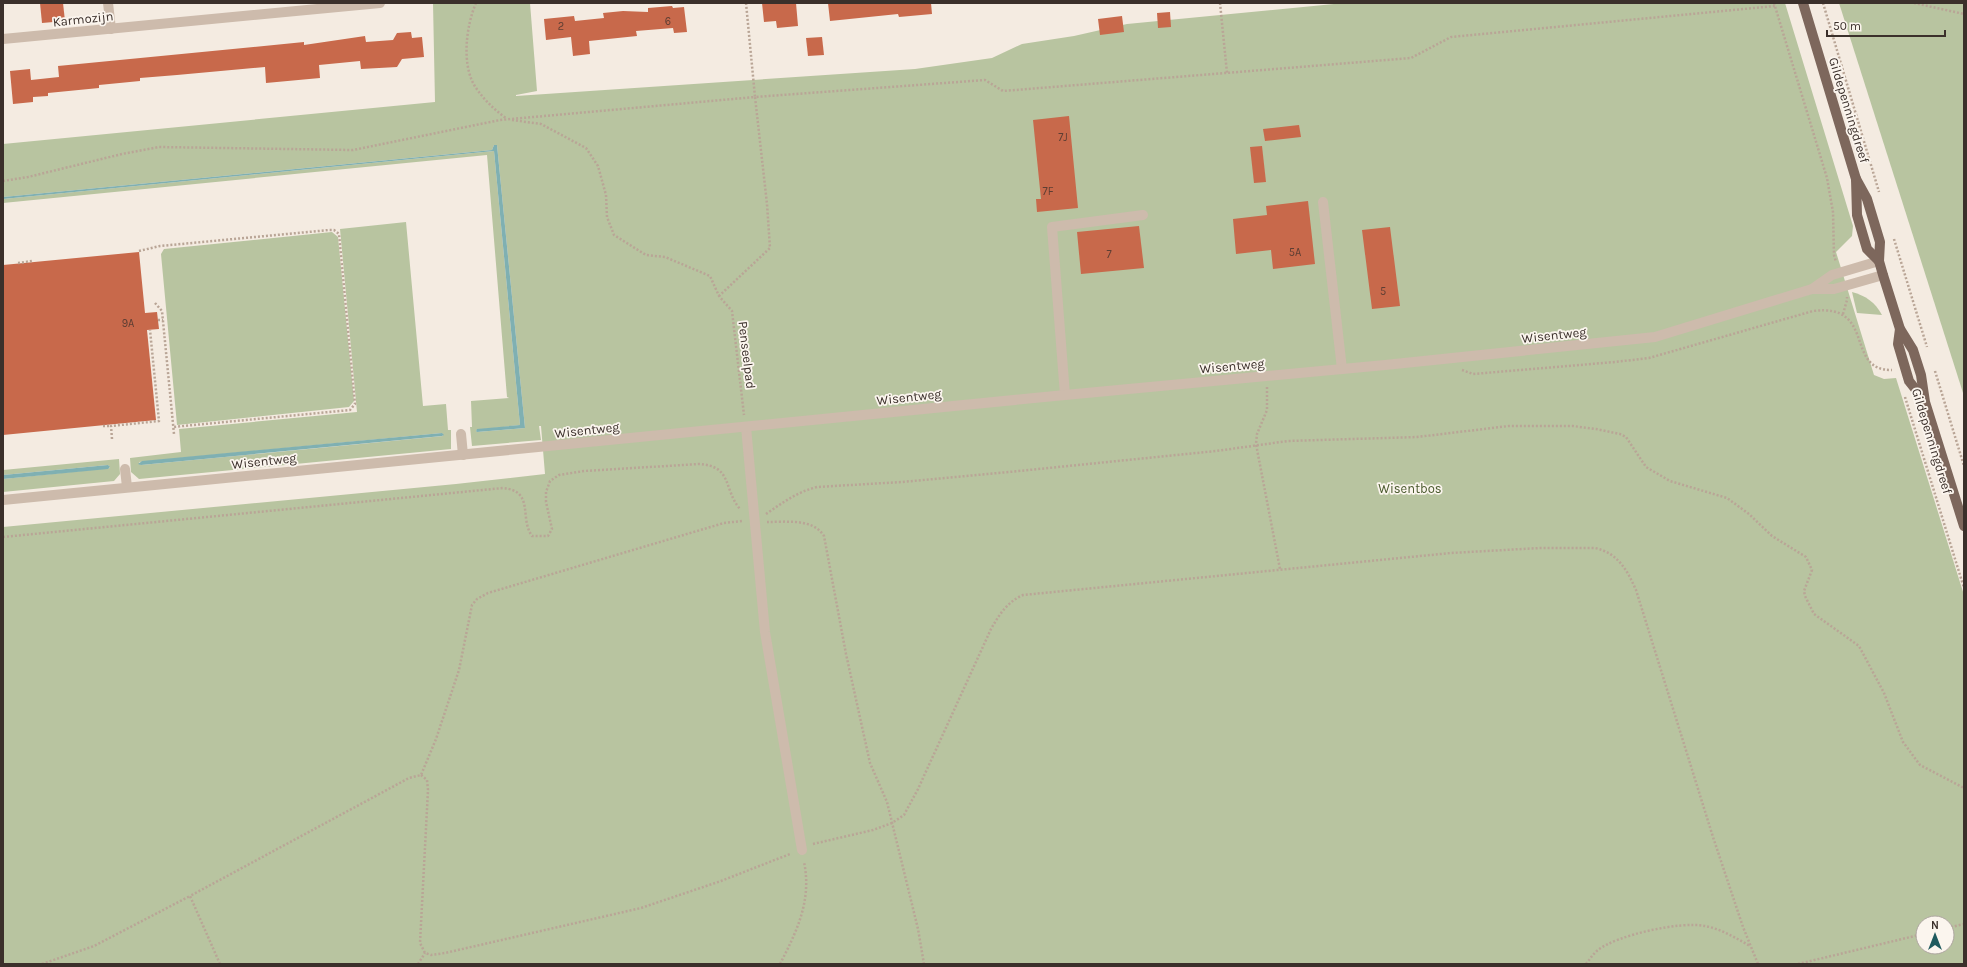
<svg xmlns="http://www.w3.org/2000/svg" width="1967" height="967" viewBox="0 0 1967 967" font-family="Karla,sans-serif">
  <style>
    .green { fill: #b8c4a0; fill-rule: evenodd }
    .water { fill: #7fb0b2 }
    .building { fill: #c8694b }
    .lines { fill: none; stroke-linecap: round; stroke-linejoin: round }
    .path { stroke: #b9a596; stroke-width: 2.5; stroke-dasharray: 2 2; stroke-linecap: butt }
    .minor { stroke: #cdbbac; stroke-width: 10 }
    .major { stroke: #7d675c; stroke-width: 10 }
    .labels { text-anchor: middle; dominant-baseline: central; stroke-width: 3.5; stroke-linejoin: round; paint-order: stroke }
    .number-label { font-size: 11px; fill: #5e3e33 }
    .street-label { font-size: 13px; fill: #3b302b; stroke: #fbf5ee }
    .park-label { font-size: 13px; fill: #4a5a2e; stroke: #fbf5ee }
  </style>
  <rect width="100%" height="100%" fill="#f4ebe1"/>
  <g class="green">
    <path d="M433,3H530L537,91L516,95V96L915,69L992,58L1022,44L1074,36L1127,24L1344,3H1785L1853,226L1852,236L1836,252L1874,375L1884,379L1896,378L1964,595V964H3V527L456,484L545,474L541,426H539L541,440L472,446L470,427H472L471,401L509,398L507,397L487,155L3,203V199L494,151L520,425L476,430L477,432L525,428L497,145H494L492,150L3,197V144L435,102ZM1923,923H1947V947H1923Z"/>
    <path d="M1839,3H1964V396Z"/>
    <path d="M406,222L423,406L446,404L448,430H451V449L139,479L131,472L130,458L181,452L179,429L357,412L340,229ZM442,433L443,436L141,465L139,462Z"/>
    <path d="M332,232L338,237L354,401L349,407L177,425L161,254L164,249Z"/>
    <path d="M1852,292C1866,296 1875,302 1882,315L1857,313Z"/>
    <path d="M119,459L120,474L114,481L3,492V479L110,468L108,465L3,475V470Z"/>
  </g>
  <g class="water">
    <path d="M494,145H497L525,428L477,432L476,431L477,429L520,425L494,151L3,199V197L492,150Z"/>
    <path d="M442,433L444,435L442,436L141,465L138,464L142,461Z"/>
    <path d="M108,465L110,467L108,469L3,479V475Z"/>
  </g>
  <g class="building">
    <path d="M40,3H63L65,21L42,23Z"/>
    <path d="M762,3H796L798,26L777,28L776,21L764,22Z"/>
    <path d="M828,3H931L932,14L899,17L898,14L830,21Z"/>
    <path d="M672,6L673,8L684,7L687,32L674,33L673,28L636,31L637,36L589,41L590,54L573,56L571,37L546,40L544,19L574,16L575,21L604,18L603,13L623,11L648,12V8Z"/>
    <path d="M1170,12L1171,27L1158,28L1157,13Z"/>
    <path d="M1122,16L1124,32L1100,35L1098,19Z"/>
    <path d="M411,32L412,38L422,37L424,57L402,59L397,67L361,69L360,61L319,65L320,78L266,83L265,67L177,75L140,78V81L99,85V88L48,93V96L33,97V102L13,104L10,71L30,69L31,80L59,77L58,66L304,42V45L365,36L366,42L393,40L397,33Z"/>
    <path d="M822,37L824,55L808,56L806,38Z"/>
    <path d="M1069,116L1078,208L1037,212L1036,199H1041L1033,120Z"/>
    <path d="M1299,125L1301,137L1265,141L1263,129Z"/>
    <path d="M1262,146L1266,182L1254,183L1250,147Z"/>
    <path d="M1308,201L1315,264L1273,269L1271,250L1236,254L1233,219L1267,215L1266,206Z"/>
    <path d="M1139,226L1144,268L1081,274L1077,232Z"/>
    <path d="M1390,227L1400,306L1372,309L1362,230Z"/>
    <path d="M139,252L145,313L157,312L159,329L147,330L156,420L3,435V265Z"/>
  </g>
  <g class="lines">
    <g class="path">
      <path d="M476,3C466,26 461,66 476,88C485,101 495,110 507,119"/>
      <path d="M746,3L755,97L985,80L1003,91L1411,58L1451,37L1775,6"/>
      <path d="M1220,3L1227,73"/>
      <path d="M1774,3L1827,178L1833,212L1834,255L1836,262"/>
      <path d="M1823,3L1879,192"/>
      <path d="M1914,3L1964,14"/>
      <path d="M512,120L541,124L586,148L598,166L606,195L607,217L614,235L646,255L665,257L710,276L719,296L732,311L744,415"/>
      <path d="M3,181L28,177L122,154L159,147L353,150L500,120L755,97L767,204L770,248L719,296"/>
      <path d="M1894,239L1927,347"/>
      <path d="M139,251L160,246L329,230H334L339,234L355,404L350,410L173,427"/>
      <path d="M18,263L32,261"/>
      <path d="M155,303L162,311L174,434"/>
      <path d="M1843,314L1847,300V297"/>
      <path d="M158,320H163"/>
      <path d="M1462,370L1473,374L1615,362L1649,358L1813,311C1877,303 1844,371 1892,370"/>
      <path d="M1935,371L1964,466"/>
      <path d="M1267,387V410L1257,434L1256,444L1280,569"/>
      <path d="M1905,397L1964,588"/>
      <path d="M103,426H111"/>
      <path d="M112,439L111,426L159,421L150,330"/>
      <path d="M766,514C782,503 797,492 817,487L902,482L1009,472L1216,451L1288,441L1417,437L1509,426H1573L1596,429L1620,434L1626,437L1646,467L1670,481L1727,498L1749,514L1772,536L1806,557L1812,570L1804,591L1805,596L1814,614L1859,646L1884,693L1903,742L1920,765L1964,788"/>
      <path d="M767,522C785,522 813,518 824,536L846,654L870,763L887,802L918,929L924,964"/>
      <path d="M3,537L503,488C535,491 519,518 532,536H548L552,529L546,502V492L550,481L559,475L584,471L699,464C733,466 723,489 740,509"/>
      <path d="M421,775L427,780L428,790L420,943L425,953L431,955L445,953L641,908L721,881L790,854"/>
      <path d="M813,844L873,830L892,823L904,815L918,789L991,629C999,615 1007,602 1023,595L1451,553L1540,548H1595C1618,553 1627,570 1636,590L1713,837L1743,927L1758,964"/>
      <path d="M1947,928L1964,924"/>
      <path d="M42,964L94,946L190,896"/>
      <path d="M220,964L190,896L409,778L421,775L436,739L459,670L472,605L477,599L488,593L724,523L742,521"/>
      <path d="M418,964L425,953"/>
      <path d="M780,964C797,931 812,900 804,862"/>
      <path d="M1586,964C1590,959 1593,954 1598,950C1617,935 1681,921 1705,926C1721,929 1736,938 1750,946"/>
      <path d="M1798,964L1923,934"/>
    </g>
    <g class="minor">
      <path d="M108,3L111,29"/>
      <path d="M3,39L380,3"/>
      <path d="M1323,202L1342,369"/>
      <path d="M1812,289L1832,275L1879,261"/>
      <path d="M1065,395L1052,227L1143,215"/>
      <path d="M746,427L765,632L802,850"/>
      <path d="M461,434L463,455"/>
      <path d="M125,469L127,487"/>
      <path d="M3,500L1065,395L1385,365L1655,337L1812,289H1834L1883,275"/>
    </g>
    <g class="major">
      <path d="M1803,3L1856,179L1867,199L1880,242L1879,261L1883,275L1900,329L1913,350L1921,375L1925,402L1964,526"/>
      <path d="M1856,179L1857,215L1867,249L1879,261"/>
      <path d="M1900,329L1898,344L1909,381L1924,400"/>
    </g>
  </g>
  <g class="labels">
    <g class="number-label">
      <text x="668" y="21">6</text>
      <text x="561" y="26">2</text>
      <text x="1063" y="137">7J</text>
      <text x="1048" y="191">7F</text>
      <text x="1295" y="252">5A</text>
      <text x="1109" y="254">7</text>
      <text x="1383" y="291">5</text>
      <text x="128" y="323">9A</text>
    </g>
    <g class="street-label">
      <text transform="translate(83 19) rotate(-6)">Karmozijn</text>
      <text transform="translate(1849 110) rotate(73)">Gildepenningdreef</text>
      <text transform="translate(1554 335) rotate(-6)">Wisentweg</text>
      <text transform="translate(747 355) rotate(83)">Penseelpad</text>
      <text transform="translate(1232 366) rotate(-5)">Wisentweg</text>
      <text transform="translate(909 397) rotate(-6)">Wisentweg</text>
      <text transform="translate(587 430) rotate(-6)">Wisentweg</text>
      <text transform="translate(1932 441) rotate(73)">Gildepenningdreef</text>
      <text transform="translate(264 461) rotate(-6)">Wisentweg</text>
    </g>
    <g class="park-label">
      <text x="1410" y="488">Wisentbos</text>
    </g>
  </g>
  <rect width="1967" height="967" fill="none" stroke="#3b302b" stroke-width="8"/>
  <g transform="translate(1935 935)"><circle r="19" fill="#fbf5ee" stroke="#aea6a0"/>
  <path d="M0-3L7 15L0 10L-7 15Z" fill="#1f5a5e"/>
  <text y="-6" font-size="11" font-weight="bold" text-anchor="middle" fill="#3b302b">N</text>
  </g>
  <path d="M1827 30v6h118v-6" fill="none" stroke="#3b302b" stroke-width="2"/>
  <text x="1833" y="30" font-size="12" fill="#3b302b" stroke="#fbf5ee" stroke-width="3" paint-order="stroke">50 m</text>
</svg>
